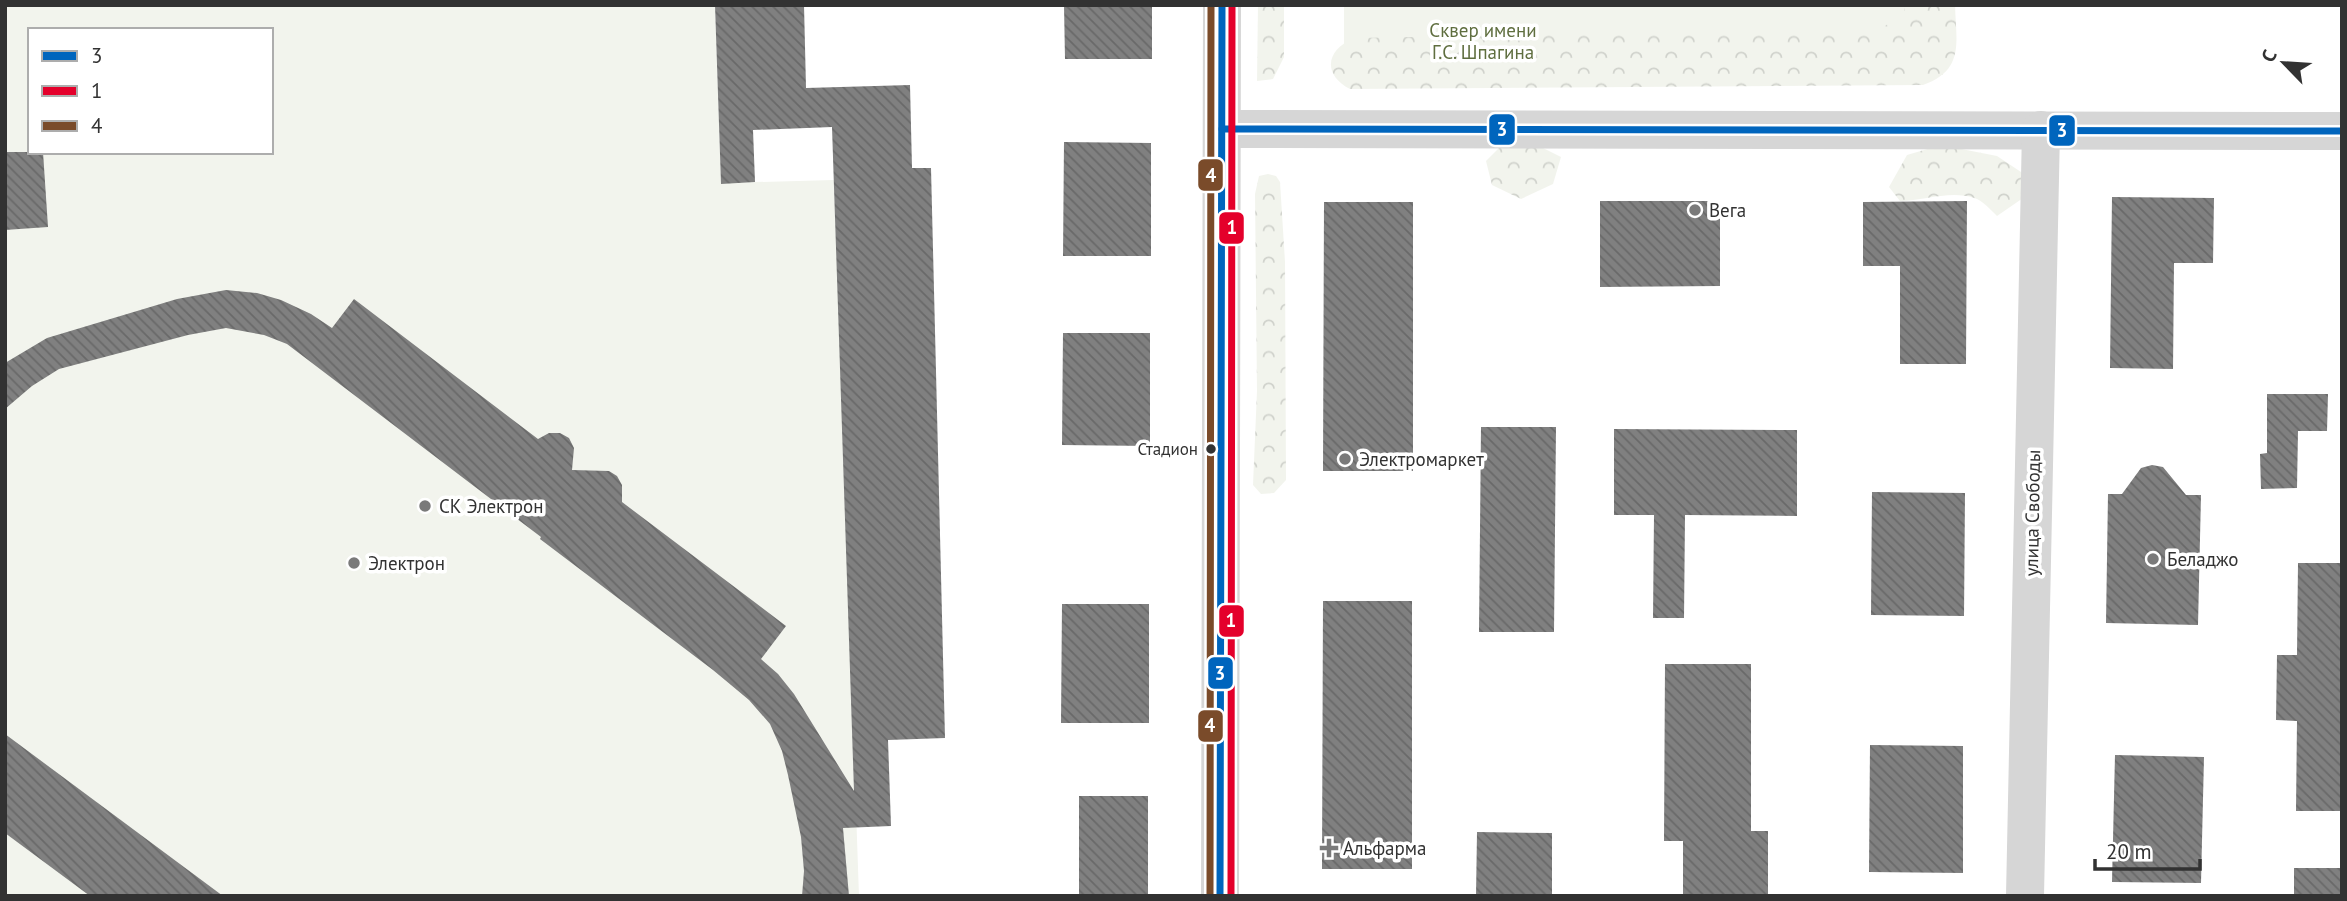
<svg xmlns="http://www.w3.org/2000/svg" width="2347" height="901" viewBox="0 0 2347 901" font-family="'PT Sans',sans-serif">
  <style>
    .green { fill: #f2f4ed; fill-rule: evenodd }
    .forest { fill: url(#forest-crowns) }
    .building { fill: url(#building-back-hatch) }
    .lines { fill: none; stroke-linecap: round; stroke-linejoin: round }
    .minor { stroke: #d6d6d6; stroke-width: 38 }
    .tertiary { stroke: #d6d6d6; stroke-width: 38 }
    .bus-1-casing { stroke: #fff; stroke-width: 12 }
    .bus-2-casing { stroke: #fff; stroke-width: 12 }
    .bus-3-casing { stroke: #fff; stroke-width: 12 }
    .bus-1 { stroke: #0065bd; stroke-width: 7 }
    .bus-2 { stroke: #e4002b; stroke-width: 7 }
    .bus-3 { stroke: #7a4b2a; stroke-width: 7 }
    .poi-dot { fill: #7a7a7a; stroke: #fff; stroke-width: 2.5 }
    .bus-dot { fill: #323232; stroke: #fff; stroke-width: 2.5 }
    .labels { text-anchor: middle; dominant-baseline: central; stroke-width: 7; stroke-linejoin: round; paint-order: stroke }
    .bus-label { font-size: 17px; fill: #323232; stroke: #fff; text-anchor: end }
    .park-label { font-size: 19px; fill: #5f6e3f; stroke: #fff }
    .poi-label { font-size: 19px; fill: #323232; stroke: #fff; text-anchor: start }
    .street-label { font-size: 19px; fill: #323232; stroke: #fff }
    .line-badge { stroke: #fff; stroke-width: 2.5 }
    .badge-label { font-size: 19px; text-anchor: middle; font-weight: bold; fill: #fff }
  </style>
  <defs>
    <pattern id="forest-crowns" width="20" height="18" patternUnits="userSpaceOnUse" patternTransform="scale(1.75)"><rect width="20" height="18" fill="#f2f4ed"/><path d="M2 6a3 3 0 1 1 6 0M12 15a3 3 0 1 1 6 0" fill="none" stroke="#d0d2cc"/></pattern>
    <pattern id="building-back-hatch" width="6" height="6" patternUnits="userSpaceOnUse" patternTransform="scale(1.75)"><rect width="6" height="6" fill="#808080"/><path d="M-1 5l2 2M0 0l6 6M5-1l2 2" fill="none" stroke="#696969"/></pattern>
  </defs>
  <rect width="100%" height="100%" fill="#fff"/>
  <g class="green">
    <path d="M5,5H715L721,183L834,180L859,896H5ZM30,30H271V152H30Z"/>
    <path d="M1344,5H1943V75L1344,79Z"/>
  </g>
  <g class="forest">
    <path d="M1258,5H1284V57L1273,79L1257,81Z"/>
    <path d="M1905,5H1955C1956,42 1965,70 1923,85L1350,89C1322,74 1326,50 1354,38L1880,29L1904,14Z"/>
    <path d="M1505,142H1531L1561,157L1553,184L1521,199L1492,185L1486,161Z"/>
    <path d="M1941,145L1997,156L2027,176L2026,196L1997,216C1991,210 1982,200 1974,198C1950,190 1924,201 1900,201L1889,187L1907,155Z"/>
    <path d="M1268,174L1276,176L1280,182L1285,262L1286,480L1274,493L1261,494L1253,485L1257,391L1255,194L1259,176Z"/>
  </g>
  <g class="building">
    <path d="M715,5H804L806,88L910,85L912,168H931L945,738L888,740L891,826L843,828L849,896H802L804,871L801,837L788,775L782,751L770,724L749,700L713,670L540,539L541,537L287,344L264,335L226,328L188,335L59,369L32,386L5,409V363L47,338L177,299L226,290L257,293L281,300L311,314L332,328L354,299L538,439L549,433H560L569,438L574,448L572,470L609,471L617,476L622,485V502L786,626L761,659L778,674L794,694L854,791L832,127L753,130L755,182L721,184Z"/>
    <path d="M1064,5H1152V59H1065Z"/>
    <path d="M1064,142L1151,143V256H1063Z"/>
    <path d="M5,152H43L48,227L5,230Z"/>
    <path d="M2112,197L2214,198L2213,263H2174L2173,369L2110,368Z"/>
    <path d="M1600,201H1720V286L1600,287Z"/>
    <path d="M1967,201L1966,364H1900V266H1863V202Z"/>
    <path d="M1324,202H1413V471H1323Z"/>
    <path d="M1063,333H1150V446L1062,445Z"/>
    <path d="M2267,394H2328L2327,431H2298L2297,488L2261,489L2260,454L2267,453Z"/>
    <path d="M1481,427H1556L1554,632H1479Z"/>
    <path d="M1614,429L1797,430V516L1685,515L1684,618H1653L1654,515H1614Z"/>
    <path d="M2152,465L2163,467L2186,495H2201L2198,625L2106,623L2108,494H2122L2141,468Z"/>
    <path d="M1872,492L1965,493L1964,616L1871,615Z"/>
    <path d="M2298,563H2342V811H2296L2297,721L2276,720L2277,655H2297Z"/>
    <path d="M1323,601H1412V869H1322Z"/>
    <path d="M1062,604H1149V723H1061Z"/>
    <path d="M1665,664H1751V831H1768V896H1683V841H1664Z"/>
    <path d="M5,734L223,896H90L5,833Z"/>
    <path d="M1870,745L1963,746V873L1869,872Z"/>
    <path d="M2115,755L2204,757L2201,883L2112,882Z"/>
    <rect x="1079" y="796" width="69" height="100"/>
    <path d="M1477,832L1552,833V896H1476Z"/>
    <rect x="2294" y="868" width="48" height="28"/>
  </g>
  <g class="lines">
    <g class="minor">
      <path d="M1222,129L2342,131"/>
      <path d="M2025,896L2041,130"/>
    </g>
    <path class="tertiary" d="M1220,896L1222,5"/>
    <g class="bus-1-casing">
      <g id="bus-1">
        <path d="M1222,129L2342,131"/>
        <path d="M1220,896L1222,5"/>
      </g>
    </g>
    <g class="bus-2-casing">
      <path id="bus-2" d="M1231,896L1232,5"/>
    </g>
    <g class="bus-3-casing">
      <path id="bus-3" d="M1210,896L1211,5"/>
    </g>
    <use href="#bus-1" class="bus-1"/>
    <use href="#bus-2" class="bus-2"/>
    <use href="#bus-3" class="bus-3"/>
  </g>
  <g class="poi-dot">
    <circle cx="1695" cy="210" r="7"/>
    <circle cx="1345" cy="459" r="7"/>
    <circle cx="425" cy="506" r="7"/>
    <circle cx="2153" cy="559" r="7"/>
    <circle cx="354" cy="563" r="7"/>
    <path d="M1325.5 837.5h7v7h7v7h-7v7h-7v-7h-7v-7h7z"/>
  </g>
  <circle class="bus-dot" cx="1211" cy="449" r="6"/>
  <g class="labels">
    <g class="bus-label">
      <text x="1198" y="449">Стадион</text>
    </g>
    <g class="park-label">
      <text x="1483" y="30">Сквер имени<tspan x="1483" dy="22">Г.С. Шпагина</tspan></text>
    </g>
    <g class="poi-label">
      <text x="1709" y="210">Вега</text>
      <text x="1359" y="459">Электромаркет</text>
      <text x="439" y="506">СК Электрон</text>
      <text x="2167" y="559">Беладжо</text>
      <text x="368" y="563">Электрон</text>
      <text x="1343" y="848">Альфарма</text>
    </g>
    <g class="street-label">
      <text transform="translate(2032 513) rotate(-89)">улица Свободы</text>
    </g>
  </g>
  <g class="line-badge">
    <rect x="1488" y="113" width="28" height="33" rx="7" fill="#0065bd"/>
    <rect x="2048" y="114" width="28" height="33" rx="7" fill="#0065bd"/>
    <rect x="1197" y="158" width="27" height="34" rx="7" fill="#7a4b2a"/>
    <rect x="1218" y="211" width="27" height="34" rx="7" fill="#e4002b"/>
    <rect x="1218" y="604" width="27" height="34" rx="7" fill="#e4002b"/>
    <rect x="1207" y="656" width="27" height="34" rx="7" fill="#0065bd"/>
    <rect x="1197" y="709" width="27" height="34" rx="7" fill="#7a4b2a"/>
  </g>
  <g class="badge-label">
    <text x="1502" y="136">3</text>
    <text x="2062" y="137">3</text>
    <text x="1211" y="182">4</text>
    <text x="1232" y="234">1</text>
    <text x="1231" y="627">1</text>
    <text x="1220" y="680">3</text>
    <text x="1210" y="732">4</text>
  </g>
  <rect width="2347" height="901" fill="none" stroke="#323232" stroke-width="14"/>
  <rect x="28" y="28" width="245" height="126" fill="#ffffff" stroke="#adadad" stroke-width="2"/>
  <rect x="42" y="51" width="35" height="10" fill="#0065bd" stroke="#adadad" stroke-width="2"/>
  <text x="91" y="63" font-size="21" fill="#323232">3</text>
  <rect x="42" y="86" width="35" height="10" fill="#e4002b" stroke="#adadad" stroke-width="2"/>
  <text x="91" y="98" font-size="21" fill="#323232">1</text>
  <rect x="42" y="121" width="35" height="10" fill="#7a4b2a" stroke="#adadad" stroke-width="2"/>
  <text x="91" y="133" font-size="21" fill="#323232">4</text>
  <g transform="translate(2284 63) rotate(295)" stroke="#ffffff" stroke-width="5" paint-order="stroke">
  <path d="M0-5L12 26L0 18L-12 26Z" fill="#323232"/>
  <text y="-10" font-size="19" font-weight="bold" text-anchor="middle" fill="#323232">С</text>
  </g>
  <path d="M2095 859v10h105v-10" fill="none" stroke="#323232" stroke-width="3.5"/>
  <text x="2106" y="859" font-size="21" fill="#323232" stroke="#ffffff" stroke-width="5" paint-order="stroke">20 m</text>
</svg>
